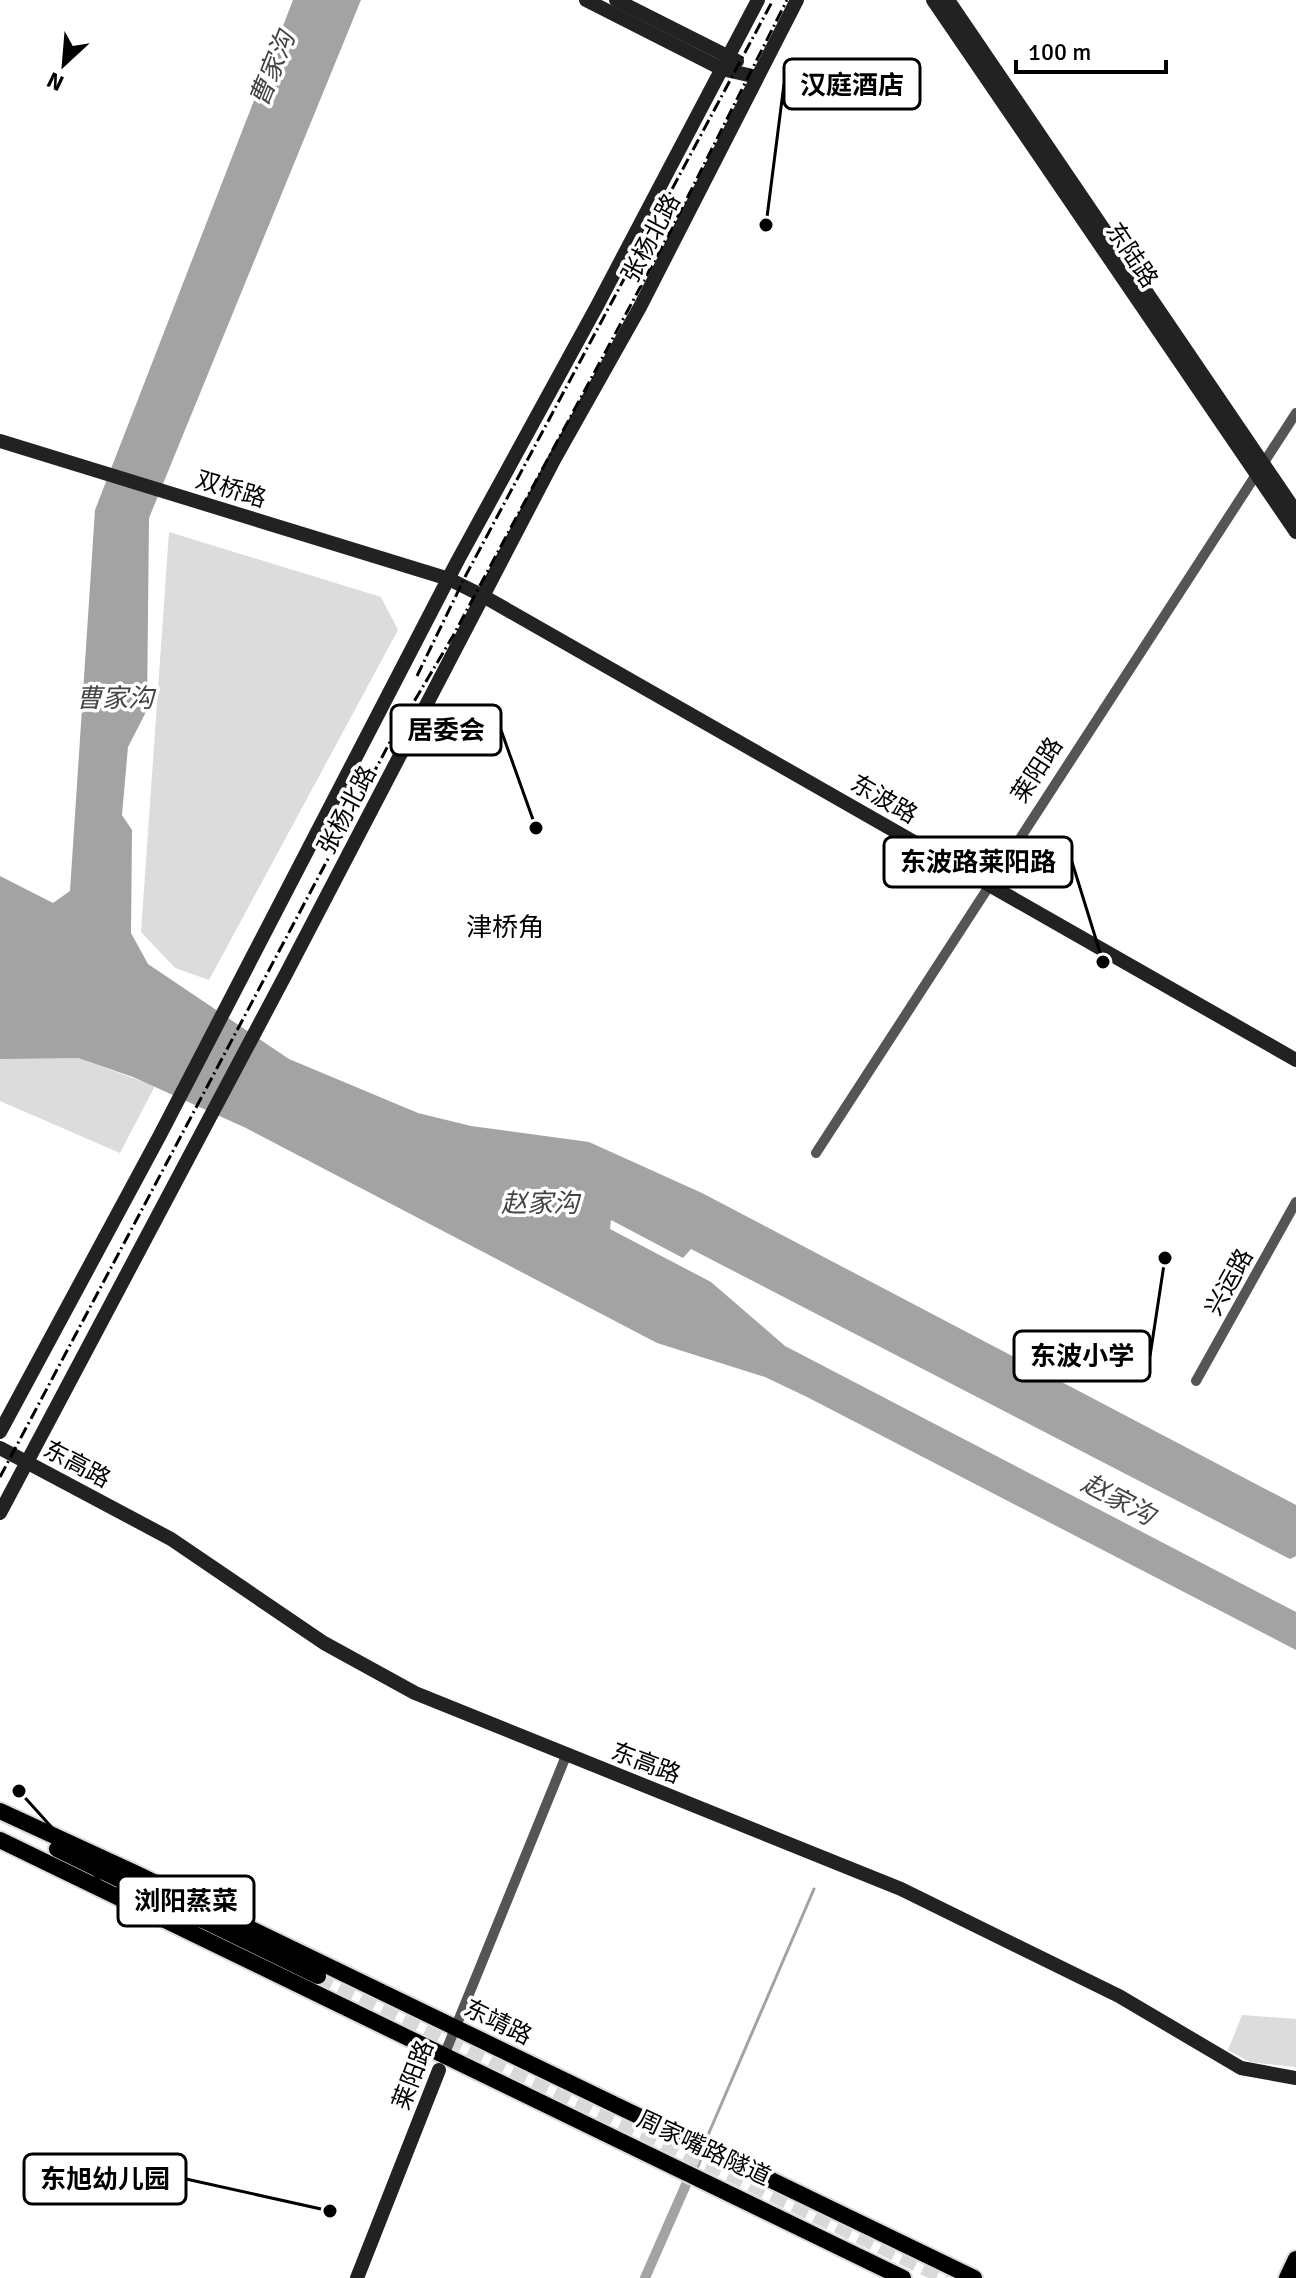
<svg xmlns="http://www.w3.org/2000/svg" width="1296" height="2278" viewBox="0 0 1296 2278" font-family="Signika,'Noto Sans SC',sans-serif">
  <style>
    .green { fill: #dcdcdc }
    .water { fill: #a3a3a3 }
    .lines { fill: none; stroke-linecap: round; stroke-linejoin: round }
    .stream { stroke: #a3a3a3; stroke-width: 3 }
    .canal { stroke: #a3a3a3; stroke-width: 10 }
    .primary-tunnel { stroke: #d9d9d9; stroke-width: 16; stroke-dasharray: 16 8; stroke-linecap: butt }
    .primary-casing { stroke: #dbdbdb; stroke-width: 20 }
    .street { stroke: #555; stroke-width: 10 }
    .secondary { stroke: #222; stroke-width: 14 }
    .primary { stroke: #000; stroke-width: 16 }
    .rail { stroke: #000; stroke-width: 3; stroke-dasharray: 12 4 2 4; stroke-linecap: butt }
    .labels { text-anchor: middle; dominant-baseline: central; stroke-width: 7; stroke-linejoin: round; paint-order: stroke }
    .street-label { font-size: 24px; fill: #000; stroke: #fff }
    .water-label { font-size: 26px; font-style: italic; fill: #444; stroke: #fff }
    .neighbourhood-label { font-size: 26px; fill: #000; stroke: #fff }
    .leader { fill: none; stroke: #000; stroke-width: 3 }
    .callout-dot { fill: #000; stroke: #fff; stroke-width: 3 }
    .callout { fill: #fff; stroke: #000; stroke-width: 3 }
    .callout-label { font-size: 26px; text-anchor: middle; font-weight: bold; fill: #000 }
  </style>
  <rect width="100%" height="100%" fill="#fff"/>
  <g class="green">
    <path d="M169,532L381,597L398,630L209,980L175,968L141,932Z"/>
    <path d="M0,1058H78L155,1086L120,1153L0,1101Z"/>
    <path d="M1242,2015L1296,2019V2067L1250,2062L1228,2050Z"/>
  </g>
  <path class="water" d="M293,0H361L149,518L147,710L128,747L122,815L132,830L131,933L148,964L289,1059L418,1113L471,1126L589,1142L702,1193L1296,1505V1556L1290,1559L691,1249L683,1258L611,1220L610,1229L711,1282L785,1346L1296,1612V1650L807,1397L765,1377L657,1343L246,1128L133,1077L78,1058L0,1059V876L53,903L70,891L95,510Z"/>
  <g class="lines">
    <path class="stream" d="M705,2142L814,1889"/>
    <g class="canal">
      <path d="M693,2169L700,2152"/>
      <path d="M645,2278L688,2180"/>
    </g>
    <path class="primary-tunnel" d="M318,1976L947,2278"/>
    <g class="primary-casing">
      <g id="primary">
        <path d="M0,1811L135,1873L974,2278"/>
        <path d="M0,1840L903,2278"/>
        <path d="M57,1849L318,1976"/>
        <path d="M1287,2278L1296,2259"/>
      </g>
    </g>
    <g class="street">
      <path d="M816,1153L1296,413"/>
      <path d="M1196,1381L1296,1202"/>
      <path d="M443,2058L566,1756"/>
    </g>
    <g class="secondary">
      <path d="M586,0L722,69L757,77"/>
      <path d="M616,0L737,61"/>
      <path d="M933,0L1296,532"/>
      <path d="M948,0L1296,512"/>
      <path d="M0,441L449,579L483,596L1296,1060"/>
      <path d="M0,1432L160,1135L458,560L597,306L758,0"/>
      <path d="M0,1448L171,1539L324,1643L415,1693L901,1889L1119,1996L1241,2068L1296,2078"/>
      <path d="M0,1513L287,972L555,458L640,307L797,0"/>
      <path d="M357,2278L439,2070"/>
    </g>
    <use href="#primary" class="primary"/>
    <g class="rail">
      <path d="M417,676L466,575L773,0"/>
      <path d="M0,1477L390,742L453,636L516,518L670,232L787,0"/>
    </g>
  </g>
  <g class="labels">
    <g class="street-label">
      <text transform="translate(651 238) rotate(-62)">张杨北路</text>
      <text transform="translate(1132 255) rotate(56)">东陆路</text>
      <text transform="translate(231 489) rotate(17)">双桥路</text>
      <text transform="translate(1037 770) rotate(-57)">莱阳路</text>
      <text transform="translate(884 799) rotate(30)">东波路</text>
      <text transform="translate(347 810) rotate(-62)">张杨北路</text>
      <text transform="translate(1229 1282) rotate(-61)">兴运路</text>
      <text transform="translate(77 1464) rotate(28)">东高路</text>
      <text transform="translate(646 1763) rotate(21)">东高路</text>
      <text transform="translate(498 2022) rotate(26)">东靖路</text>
      <text transform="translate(413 2075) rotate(-69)">莱阳路</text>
      <text transform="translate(704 2148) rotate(25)">周家嘴路隧道</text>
    </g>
    <g class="water-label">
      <text transform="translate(273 69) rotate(-68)">曹家沟</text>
      <text x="115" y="699">曹家沟</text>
      <text x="540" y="1204">赵家沟</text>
      <text transform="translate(1118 1500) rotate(28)">赵家沟</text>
    </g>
    <g class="neighbourhood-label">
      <text x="505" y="928">津桥角</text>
    </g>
  </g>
  <path class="leader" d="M766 225L784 84M536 828L501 730M1103 962L1072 862M1165 1258L1150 1356M19 1791L118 1901M330 2211L186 2179"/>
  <g class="callout-dot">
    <circle cx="766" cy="225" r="8"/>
    <circle cx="536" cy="828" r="8"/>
    <circle cx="1103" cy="962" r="8"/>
    <circle cx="1165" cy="1258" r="8"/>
    <circle cx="19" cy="1791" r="8"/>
    <circle cx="330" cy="2211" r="8"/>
  </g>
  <g class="callout">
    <rect x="784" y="59" width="136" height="50" rx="8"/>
    <rect x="391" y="705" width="110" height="50" rx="8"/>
    <rect x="884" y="837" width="188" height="50" rx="8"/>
    <rect x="1014" y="1331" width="136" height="50" rx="8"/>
    <rect x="118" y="1876" width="136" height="50" rx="8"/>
    <rect x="24" y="2154" width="162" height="50" rx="8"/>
  </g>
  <g class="callout-label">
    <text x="852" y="94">汉庭酒店</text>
    <text x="446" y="739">居委会</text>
    <text x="978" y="871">东波路莱阳路</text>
    <text x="1082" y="1365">东波小学</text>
    <text x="186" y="1910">浏阳蒸菜</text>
    <text x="105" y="2188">东旭幼儿园</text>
  </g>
  <g transform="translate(64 64) rotate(206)" stroke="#ffffff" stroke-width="6" paint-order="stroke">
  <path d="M0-6L14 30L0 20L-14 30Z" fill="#000000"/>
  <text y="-12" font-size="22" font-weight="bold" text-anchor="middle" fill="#000000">N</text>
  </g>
  <path d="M1016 60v12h150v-12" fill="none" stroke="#000000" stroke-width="4"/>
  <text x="1028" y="60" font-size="24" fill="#000000" stroke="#ffffff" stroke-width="6" paint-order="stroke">100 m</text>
</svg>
